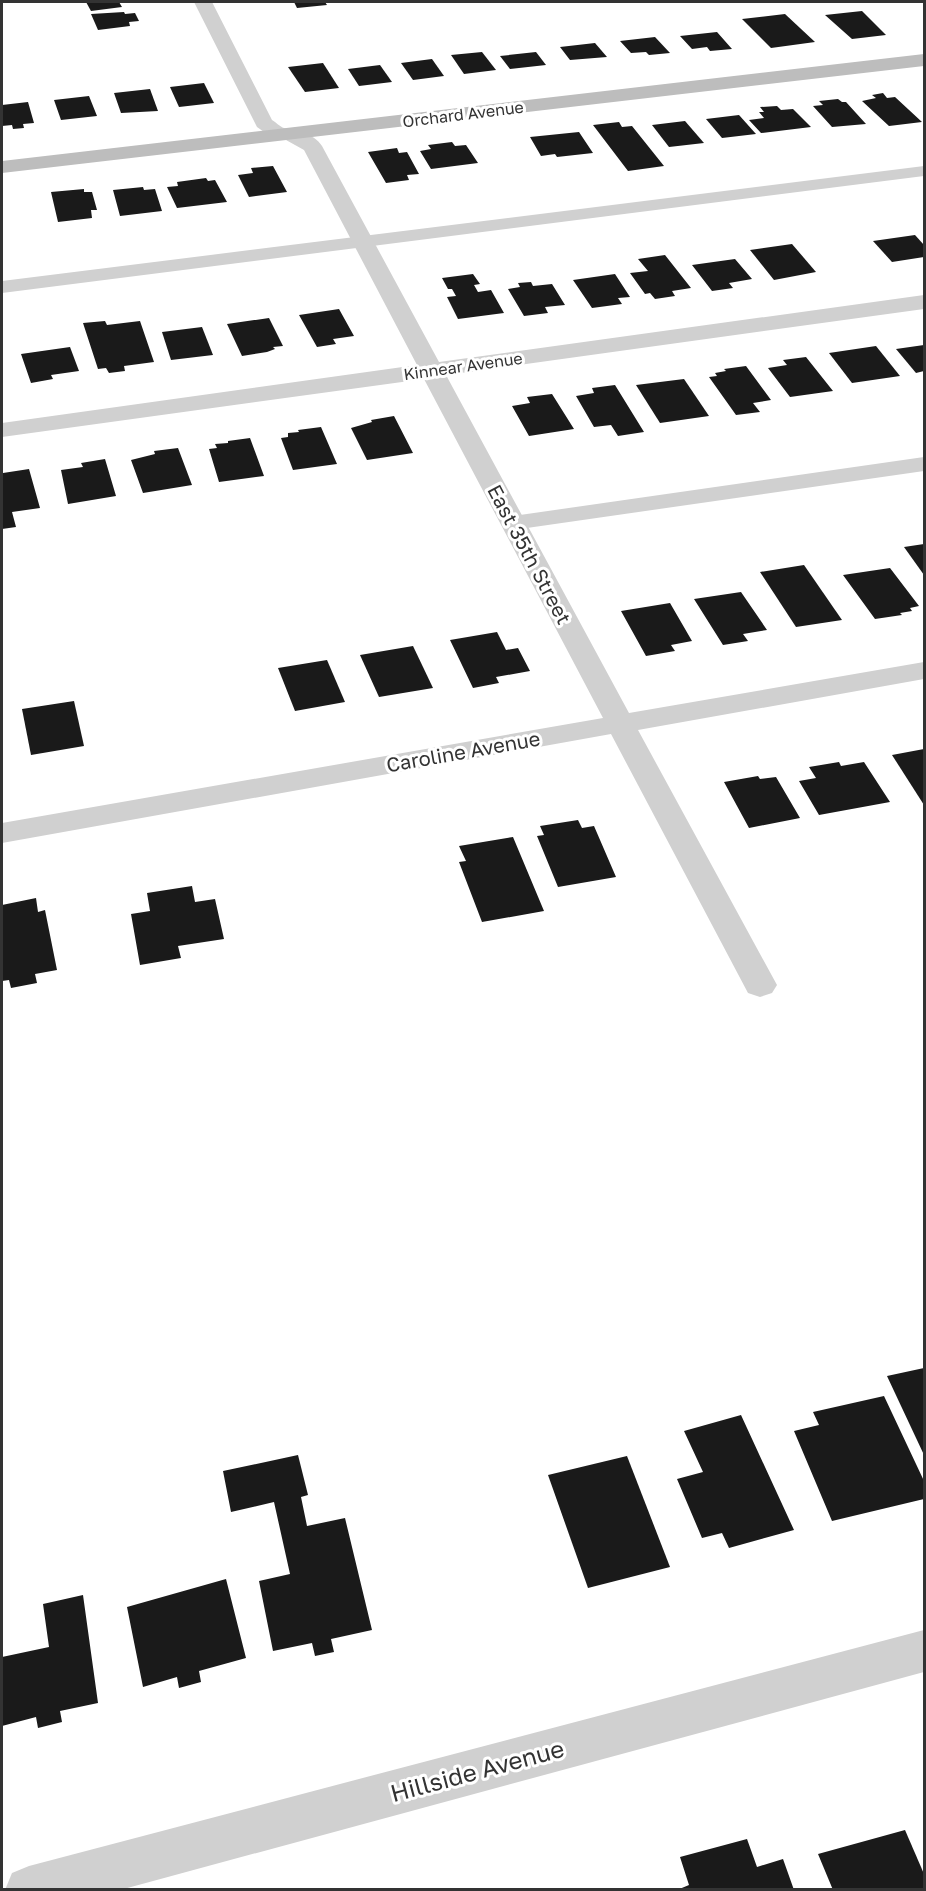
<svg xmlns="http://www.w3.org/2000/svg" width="926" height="1891" viewBox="0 0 926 1891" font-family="'Golos Text',sans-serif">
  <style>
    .building { fill: #1a1a1a }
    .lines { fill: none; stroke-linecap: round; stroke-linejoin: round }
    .lane { fill: #d0d0d0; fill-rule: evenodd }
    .street { fill: #d0d0d0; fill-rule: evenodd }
    .secondary { fill: #bdbdbd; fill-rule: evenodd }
    .labels { text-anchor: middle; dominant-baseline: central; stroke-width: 6; stroke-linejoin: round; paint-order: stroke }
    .far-street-label { font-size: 16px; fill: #333; stroke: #fff }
    .street-label { font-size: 20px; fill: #333; stroke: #fff }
    .near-street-label { font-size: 24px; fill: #333; stroke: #fff }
  </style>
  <rect width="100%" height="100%" fill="#fff"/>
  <g class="building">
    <path d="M86,2H119L122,7L91,11Z"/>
    <path d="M294,2H325L327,5L297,8Z"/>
    <path d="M862,11L886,35L852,39L825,15Z"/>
    <path d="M124,12L125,14L135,13L139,21L129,22L130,26L98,30L91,14Z"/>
    <path d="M785,14L815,42L771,48L742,19Z"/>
    <path d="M717,32L732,49L710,51L707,47L692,49L680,36Z"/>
    <path d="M655,37L670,53L649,55L646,52L631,53L620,41Z"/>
    <path d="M595,43L607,57L570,60L560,47Z"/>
    <path d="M482,52L496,70L464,74L451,55Z"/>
    <path d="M536,52L546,65L510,69L500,56Z"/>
    <path d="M432,59L444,76L413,80L401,63Z"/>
    <path d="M323,63L339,88L305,92L288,67Z"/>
    <path d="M380,65L392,82L359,86L348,69Z"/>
    <path d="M204,83L214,103L179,107L170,87Z"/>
    <path d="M150,89L158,111L121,113L114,93Z"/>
    <path d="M883,93L887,98L895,97L922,122L889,126L862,101L876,98L872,95Z"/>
    <path d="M89,96L97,116L61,120L54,100Z"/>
    <path d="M838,99L842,102H846L866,124L832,127L813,106L823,105L819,101Z"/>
    <path d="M28,102L34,123L23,124L24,128L13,129L12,125L2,126V105Z"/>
    <path d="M777,106L781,110L793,109L811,127L761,133L749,120L764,118L759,112H764L760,107Z"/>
    <path d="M739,115L756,134L722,138L706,119Z"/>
    <path d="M685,121L704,143L669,147L652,125Z"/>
    <path d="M619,122L622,127L632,126L664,166L628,171L593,125Z"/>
    <path d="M579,132L593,153L557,157L555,154L541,156L530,137Z"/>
    <path d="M452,142L455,146L466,145L478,163L431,169L420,151L431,149L428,145Z"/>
    <path d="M397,148L399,153L407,152L419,174L407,175L409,180L386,183L368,152Z"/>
    <path d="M273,166L287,192L249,197L238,175L253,173L251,168Z"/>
    <path d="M206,178L208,181L215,180L227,202L177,208L167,187L178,186L177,182Z"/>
    <path d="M143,187L144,190L155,189L162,211L120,216L113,190Z"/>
    <path d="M84,189V192H92L97,210H91L92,218L58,222L51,192Z"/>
    <path d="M915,235L924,245V257L892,262L873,241Z"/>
    <path d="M792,244L816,272L774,280L750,250Z"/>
    <path d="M665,255L691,288L672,291L675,296L655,299L650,293L645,294L630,273L648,271L638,259Z"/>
    <path d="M735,259L752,279L729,283L733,288L712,291L692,265Z"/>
    <path d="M473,274L480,284L474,285L478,292L491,290L504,313L458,319L447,297L456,296L452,289H448L442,278Z"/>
    <path d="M615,274L630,297L618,298L622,304L592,308L573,280Z"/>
    <path d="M531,282L533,286L552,284L565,305L545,307L548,313L524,316L508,289L520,287L518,283Z"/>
    <path d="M339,309L354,336L333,339L336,344L317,347L299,315Z"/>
    <path d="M269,318L283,346L273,347L275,349L267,352L242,356L227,324Z"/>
    <path d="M105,321L107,325L140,321L154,362L124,366L125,371L109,373L106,368L98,369L83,323Z"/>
    <path d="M202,327L213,355L171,360L162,332Z"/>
    <path d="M924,345V371L916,373L896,349Z"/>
    <path d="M876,346L900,376L852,383L829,353Z"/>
    <path d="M70,347L79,371L51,375L53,379L31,383L21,354Z"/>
    <path d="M806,357L833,391L790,397L768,368L787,365L783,360Z"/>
    <path d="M746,366L771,400L753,403L760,412L736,415L709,377L717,376L715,373L726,371L724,369Z"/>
    <path d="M684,379L709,416L660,423L636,385Z"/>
    <path d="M615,385L644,432L618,436L611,425L594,427L576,396L594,393L592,388Z"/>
    <path d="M552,394L574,429L529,436L512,406L530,403L527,397Z"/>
    <path d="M394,416L413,453L367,460L351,428L372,422L371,420Z"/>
    <path d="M321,427L337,464L293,470L281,438L288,437V433L299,432L298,430Z"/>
    <path d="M250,438L264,476L219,482L209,449L217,448L215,444L228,443V441Z"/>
    <path d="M178,448L192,485L143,493L131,460L155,454L154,451Z"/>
    <path d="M105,459L116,496L68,504L61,470L83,467L81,463Z"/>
    <path d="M29,469L40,508L12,512L16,527L2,529L3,473Z"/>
    <path d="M924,544V575L904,547Z"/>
    <path d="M804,565L842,620L796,627L760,572Z"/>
    <path d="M890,568L919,606L910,608L912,611L900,613L902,615L875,619L843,575Z"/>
    <path d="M741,592L767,630L743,634L748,641L723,645L694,599Z"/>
    <path d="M670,603L692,641L671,645L675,651L646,656L621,611Z"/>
    <path d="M497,632L506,650L518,648L530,671L496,677L499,683L473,688L450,640Z"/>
    <path d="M413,646L433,688L379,697L360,655Z"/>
    <path d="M327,660L345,702L295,711L278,668Z"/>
    <path d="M74,701L84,746L31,755L22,709Z"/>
    <path d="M924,749V805L892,755Z"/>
    <path d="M839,762L841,766L864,762L890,802L819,815L799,781L816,778L809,767Z"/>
    <path d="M758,776L760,779L776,777L800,818L749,828L724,782Z"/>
    <path d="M578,820L582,828L594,826L616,877L558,887L537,836L544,835L540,826Z"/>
    <path d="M513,837L544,911L482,922L459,862L466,861L459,846Z"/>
    <path d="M192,886L195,902L215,899L224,939L178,946L181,958L140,965L131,914L150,911L147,893Z"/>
    <path d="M36,898L38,912L45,910L57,970L35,974L37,983L11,988L9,980L2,981V905Z"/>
    <path d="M924,1368V1455L887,1376Z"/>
    <path d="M884,1396L924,1481V1499L832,1521L794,1431L819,1425L813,1412Z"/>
    <path d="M741,1415L794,1530L729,1548L722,1533L702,1538L677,1479L703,1472L684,1431Z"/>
    <path d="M298,1455L308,1495L301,1497L307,1526L345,1518L372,1630L331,1639L334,1652L315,1656L312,1643L273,1651L259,1581L290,1574L274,1502L231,1512L223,1471Z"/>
    <path d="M627,1456L670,1567L588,1588L548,1475Z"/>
    <path d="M226,1579L246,1658L199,1671L201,1682L179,1688L177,1677L143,1687L127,1607Z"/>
    <path d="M83,1595L98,1703L60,1711L62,1722L38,1728L36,1717L2,1726V1657L49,1647L43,1604Z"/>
    <path d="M905,1830L924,1874V1890H833L818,1854Z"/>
    <path d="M747,1839L757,1867L783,1859L794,1890H677L689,1885L680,1857Z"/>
  </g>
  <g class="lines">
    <g class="lane">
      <path d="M924,166V176L2,293V281Z"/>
      <path d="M924,457V471L513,530L505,528L502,523L505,518L513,516Z"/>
    </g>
    <g class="street">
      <path d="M194,2H212L272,120C276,122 280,127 284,128C296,132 313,132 322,146L439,362L924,295V309L446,375L629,713L924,662V679L638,730L777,985L772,993L760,997L748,993L611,734L2,843V823L603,718L424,379L2,437V423L417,365L304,150L286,140L274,139L257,127Z"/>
      <path d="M924,1630V1672L120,1890H5L12,1873L29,1866Z"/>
    </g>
    <path class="secondary" d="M924,54V66L2,173V161Z"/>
  </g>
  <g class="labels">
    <g class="far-street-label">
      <text transform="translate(463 114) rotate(-7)">Orchard Avenue</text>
      <text transform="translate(463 366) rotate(-8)">Kinnear Avenue</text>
    </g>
    <g class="street-label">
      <text transform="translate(530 554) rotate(62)">East 35th Street</text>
      <text transform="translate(463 751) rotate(-10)">Caroline Avenue</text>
    </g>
    <g class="near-street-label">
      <text transform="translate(477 1770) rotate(-15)">Hillside Avenue</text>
    </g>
  </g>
  <rect width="926" height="1891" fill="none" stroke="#333333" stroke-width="6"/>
</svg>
